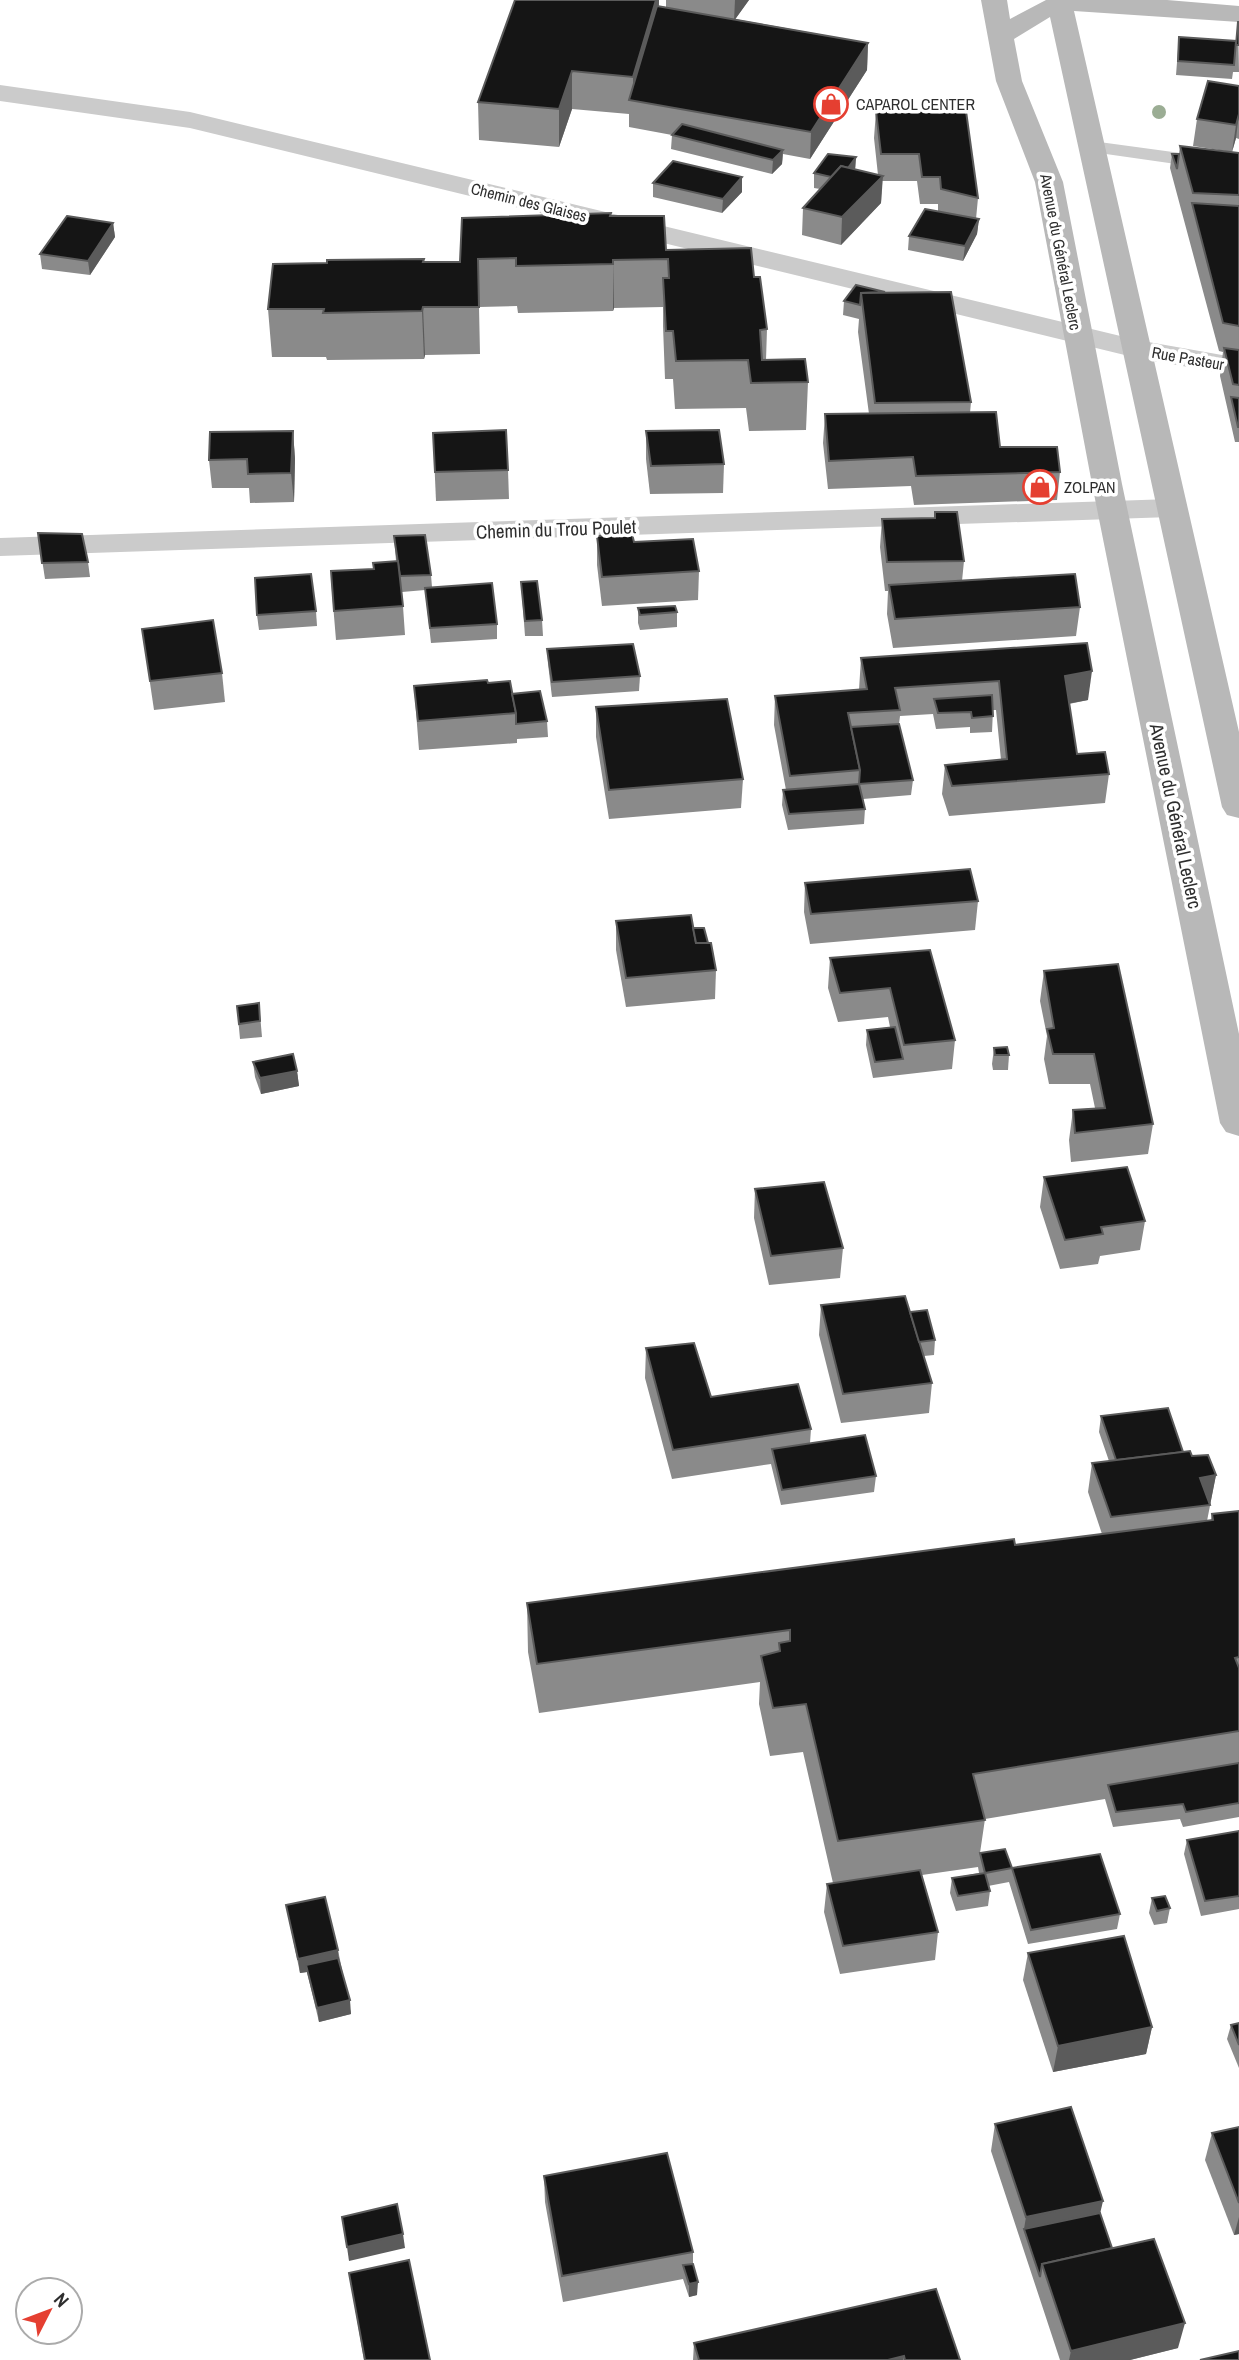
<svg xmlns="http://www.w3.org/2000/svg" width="1239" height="2360" viewBox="0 0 1239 2360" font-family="'Archivo Narrow',sans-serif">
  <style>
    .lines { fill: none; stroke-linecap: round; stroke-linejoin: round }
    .lane { fill: #cbcbcb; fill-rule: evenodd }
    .street { fill: #cbcbcb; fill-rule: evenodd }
    .secondary { fill: #b8b8b8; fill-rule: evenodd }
    .tree { fill: #9bad94 }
    .wall { fill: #8a8a8a }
    .shaded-wall { fill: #5b5b5b }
    .building { fill: #151515; stroke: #5b5b5b; stroke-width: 2 }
    .labels { text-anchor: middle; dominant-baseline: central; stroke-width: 7; stroke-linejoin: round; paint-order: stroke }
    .far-poi-label { font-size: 16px; fill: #2e2e2e; stroke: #fff; text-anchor: start }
    .far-street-label { font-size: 16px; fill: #2e2e2e; stroke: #fff }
    .street-label { font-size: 19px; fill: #2e2e2e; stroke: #fff }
  </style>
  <rect width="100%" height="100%" fill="#fff"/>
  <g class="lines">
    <path class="lane" d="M1092,141L1239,161V173L1085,151L1082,147L1085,143Z"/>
    <g class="street">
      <path d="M0,85L190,112L1137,340L1239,358V376L1137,358L190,128L0,101Z"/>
      <path d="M1171,499L1182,501L1186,508L1182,515L1171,517L0,556V538Z"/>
    </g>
    <path class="secondary" d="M981,0H1007L1010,19L1046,0H1167L1239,6V22L1074,11L1239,732V818L1227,815L1222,807L1050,17L1014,39L1022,81L1063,182L1122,484L1239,1034V1136L1226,1132L1220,1123L1092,484L1035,182L996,81Z"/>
  </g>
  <circle class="tree" cx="1159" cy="112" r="7"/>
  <g class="wall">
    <path d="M515,0H659V6L666,7V0H749L735,19L868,43L867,70L810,159L783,154L782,164L772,174L671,149L672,135L629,127V114L572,109L559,147L479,140L478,102Z"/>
    <path d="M1238,22L1239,72H1233L1232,79L1176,75L1179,37L1236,41Z"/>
    <path d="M1239,86V139L1236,138L1232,152L1193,146L1197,119Z"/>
    <path d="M876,111L978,198L976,219H979L977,234L963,261L908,250L909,236L938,211V204H920L917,181H882L881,203L841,245L802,235L803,208L820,189L814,188V173L856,157L855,169L878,175L874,138Z"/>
    <path d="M1180,146L1239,153V442H1235L1220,376L1223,352L1219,351L1170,168L1172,154H1179Z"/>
    <path d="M653,183L742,192L722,213L653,197Z"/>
    <path d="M611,216L666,250L754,277L767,329L766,360L808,382L806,430L749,431L746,408L675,409L673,379H665L663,326V307L614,308L613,311L518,313L517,306L479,307L480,354L425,355L424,359L327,360L326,357H272L268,309L424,262H460Z"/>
    <path d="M113,223L115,237L90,275L42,269L40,254Z"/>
    <path d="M885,293L971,402L970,413L1000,447L1060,472L1057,500L914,505L911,486L828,489L823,443L825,414H869L858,332L859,319L843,315L844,301Z"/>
    <path d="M293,431L295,459L294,502L250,503L249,488H212L209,460Z"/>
    <path d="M646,431L724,464L723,493L650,494L646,459Z"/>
    <path d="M433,433L508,470L509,499L436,501Z"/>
    <path d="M882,519L964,561L962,581L1080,607L1076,636L893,648L887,614L888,591H885L880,547Z"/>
    <path d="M38,533L88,562L90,577L45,579Z"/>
    <path d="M394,536L431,575L432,587L497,624V639L431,643L425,590L402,592L405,635L336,640L331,580L374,569L396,561Z"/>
    <path d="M597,536L634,542L699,571L698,600L602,606L597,565Z"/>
    <path d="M521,582L542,620L543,636H525Z"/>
    <path d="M638,608L677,612V627L640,630L638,623Z"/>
    <path d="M316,611L317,626L259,630L257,615Z"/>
    <path d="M142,629L222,673L225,702L154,710Z"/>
    <path d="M1087,643L1088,700L1069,704L1077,754L1109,774L1105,803L949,816L942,794L945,765L1001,760L996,710H993L992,732L970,733V727L936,729L933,714L900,716L899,724L913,780L911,795L863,799L865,809L864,824L788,830L782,805L783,790H786L774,725L775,696L859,690L861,658Z"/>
    <path d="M547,649L640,676L639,691L552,697L548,664Z"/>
    <path d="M488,683L512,694L547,721L548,737L517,739V743L419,750L414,686Z"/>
    <path d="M596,707L743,779L741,808L609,819L596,737Z"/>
    <path d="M805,883L978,901L975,930L810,944L804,912Z"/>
    <path d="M616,921L693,928L708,943L716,970L715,999L626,1007L616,950Z"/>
    <path d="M930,950L955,1040L952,1069L873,1078L866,1045L867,1030L890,1027L888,1017L838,1022L828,988L830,958Z"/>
    <path d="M1044,971L1153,1124L1148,1154L1071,1162L1069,1140L1073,1110L1095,1108L1090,1084H1049L1044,1059L1047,1036L1040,1001Z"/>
    <path d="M259,1003L262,1037L240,1039L237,1006Z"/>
    <path d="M994,1048L1009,1055L1008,1070H993L992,1064Z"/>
    <path d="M253,1062L297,1071L299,1086L261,1094L255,1077Z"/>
    <path d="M1044,1177L1145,1221L1140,1250L1100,1256L1098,1264L1060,1269L1040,1207Z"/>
    <path d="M755,1189L843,1248L840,1278L769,1285L754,1218Z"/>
    <path d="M821,1305L910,1312L935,1340L934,1355L924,1356L932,1383L929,1413L841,1423L819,1335Z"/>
    <path d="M646,1348L711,1397L811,1429L810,1443L876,1476L874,1492L781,1505L771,1464L672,1479L645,1378Z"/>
    <path d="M1101,1416L1183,1452L1192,1456L1216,1475L1207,1521L1211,1520L1212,1514L1239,1511V1817L1183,1827L1180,1819L1113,1827L1105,1799L985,1819L980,1853L1012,1868L1120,1914L1117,1929L1028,1944L1009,1882L988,1886L990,1891L988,1906L956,1911L950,1893L952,1878L979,1873L978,1867L922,1875L938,1932L935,1960L840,1974L824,1912L827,1884L833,1883L803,1752L770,1756L759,1704L760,1682L539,1713L528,1652L527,1603L1102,1534L1088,1492L1092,1463L1109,1461L1099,1432Z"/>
    <path d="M1239,1831V1909L1201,1916L1184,1854L1187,1840Z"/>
    <path d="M1152,1898L1170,1908L1167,1923L1154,1925L1149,1913Z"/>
    <path d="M286,1905L338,1950L351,2014L319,2022L307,1972L300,1973Z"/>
    <path d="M1028,1953L1152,2027L1146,2054L1053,2072L1023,1980Z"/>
    <path d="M1239,2023V2068L1227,2039L1231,2025Z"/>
    <path d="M995,2124L1100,2213L1112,2248L1178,2348L1130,2360H1060L991,2151Z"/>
    <path d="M1239,2127V2234L1234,2235L1205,2160L1212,2133Z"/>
    <path d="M544,2176L693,2252V2264L697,2295L689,2297L683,2279L563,2302L545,2202Z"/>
    <path d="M349,2273L430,2360H364Z"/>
    <path d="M694,2343L960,2360H693Z"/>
  </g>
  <g class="shaded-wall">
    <path d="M656,0H659L658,29L633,101V77Z"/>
    <path d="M735,0H749L734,21Z"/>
    <path d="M868,43L867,70L810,159L811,132Z"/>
    <path d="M572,71V109L559,147V109Z"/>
    <path d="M1239,114L1236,138L1232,152L1236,125Z"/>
    <path d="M783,150L782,164L772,174L773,160Z"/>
    <path d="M856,157L855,171L840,179Z"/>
    <path d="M883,176L881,203L841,245L842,217Z"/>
    <path d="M742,177V192L722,213L723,199Z"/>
    <path d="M979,219L977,234L963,261L965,246Z"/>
    <path d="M113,223L115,237L90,275L88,261Z"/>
    <path d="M613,260L614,308L613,311Z"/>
    <path d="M423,307L425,355L424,359L422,311Z"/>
    <path d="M293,431L295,459L294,502L291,473Z"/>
    <path d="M1092,671L1088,700L1061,705L1065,676Z"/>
    <path d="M297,1071L299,1086L261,1094L260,1078Z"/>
    <path d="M1216,1475L1210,1505L1200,1478Z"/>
    <path d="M338,1950L339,1964L306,1965L307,1972L300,1973L298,1959Z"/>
    <path d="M350,2000L351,2014L319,2022L317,2008Z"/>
    <path d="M1152,2027L1146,2054L1053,2072L1058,2046Z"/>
    <path d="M1103,2201L1097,2227L1024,2229L1026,2217Z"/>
    <path d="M1239,2217V2234L1234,2235Z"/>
    <path d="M403,2234L405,2248L349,2261L347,2247Z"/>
    <path d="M698,2282L697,2295L689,2297V2284Z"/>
    <path d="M1185,2323L1178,2348L1130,2360H1069L1071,2351Z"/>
    <path d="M904,2356L903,2360H888Z"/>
  </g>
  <g class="building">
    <path d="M515,0H656L633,77L572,71L559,109L478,102Z"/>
    <path d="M657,6L868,43L811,132L629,100Z"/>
    <path d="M1238,22H1239V45H1236Z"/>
    <path d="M1179,37L1236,41L1234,65L1178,61Z"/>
    <path d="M1208,81L1239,86V114L1236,125L1197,119Z"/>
    <path d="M876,111H966L978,198L941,189L940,177H922L919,154H881Z"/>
    <path d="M682,124L783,150L773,160L672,135Z"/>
    <path d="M1180,146L1239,153V195L1193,193Z"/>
    <path d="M828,154L856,157L848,168L841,166L831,177L814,173Z"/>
    <path d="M1172,154H1179L1177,169Z"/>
    <path d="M673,161L742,177L723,199L653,183Z"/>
    <path d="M841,166L883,176L842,217L803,208Z"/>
    <path d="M1192,203L1239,206V326L1223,323Z"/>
    <path d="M925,209L979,219L965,246L909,236Z"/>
    <path d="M611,213L610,216H664L666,250L751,248L754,277H760L767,329L760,330L762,360L805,359L808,382L751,383L748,360L676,361L673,331H666L663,278H669L668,259L613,260V264L516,266V258L478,259L479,307H423L422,311L323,313L324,309H268L273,264L327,263V260L424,259L423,262H460L462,218Z"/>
    <path d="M67,216L113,223L88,261L40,254Z"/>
    <path d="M856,285L885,292L861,293L860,305L844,301Z"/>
    <path d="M951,292L971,402L875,403L861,293Z"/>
    <path d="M1224,348L1239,350V385L1233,384Z"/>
    <path d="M1231,397L1239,398V427H1238Z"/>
    <path d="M996,412L1000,447H1057L1060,472L916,476L913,457L829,461L825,414Z"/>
    <path d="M506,430L508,470L435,472L433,433Z"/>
    <path d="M719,430L724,464L651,466L646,431Z"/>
    <path d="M293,431L291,473L248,474L247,459L209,460L210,432Z"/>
    <path d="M935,512H957L964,561L887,562L882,519L935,518Z"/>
    <path d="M38,533L82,534L88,562L42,563Z"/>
    <path d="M632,534L634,542L693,539L699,571L602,577L597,536Z"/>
    <path d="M425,535L431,575L400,576L394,536Z"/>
    <path d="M398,561L403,606L334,611L331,571L374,569L373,563Z"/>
    <path d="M311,574L316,611L257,615L255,578Z"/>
    <path d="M1075,574L1080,607L895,619L889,585Z"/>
    <path d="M537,581L542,620L525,621L521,582Z"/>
    <path d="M492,583L497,624L430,628L425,588Z"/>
    <path d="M675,606L677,612L640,615L638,608Z"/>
    <path d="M213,620L222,673L150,681L142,629Z"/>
    <path d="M1087,643L1092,671L1065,676L1077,754L1105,752L1109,774L952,786L945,765L1007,759L999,681L895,688L900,710L848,713L860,770L790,776L775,696L867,689L861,658Z"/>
    <path d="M633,644L640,676L552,682L547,649Z"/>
    <path d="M487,680L488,683L510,681L516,713L418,721L414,686Z"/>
    <path d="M540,691L547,721L516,724V713L512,694Z"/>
    <path d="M992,695L993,716L972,718L971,712L938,713L934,699Z"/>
    <path d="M727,699L743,779L609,790L596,707Z"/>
    <path d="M899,724L913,780L859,784L860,770L851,727Z"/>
    <path d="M859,784L865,809L789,814L783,790Z"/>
    <path d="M970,869L978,901L811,914L805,883Z"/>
    <path d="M691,915L696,943H711L716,970L626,978L616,921Z"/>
    <path d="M693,928H704L708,943H696Z"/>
    <path d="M930,950L955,1040L904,1045L890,988L840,993L830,958Z"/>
    <path d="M1118,964L1153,1124L1075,1133L1073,1110L1105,1108L1094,1054H1053L1047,1029L1054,1028L1044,971Z"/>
    <path d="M259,1003L260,1021L239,1024L237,1006Z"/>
    <path d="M895,1027L903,1059L875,1062L867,1030Z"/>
    <path d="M1007,1047L1009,1055H995L994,1048Z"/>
    <path d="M293,1054L297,1071L260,1078L253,1062Z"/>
    <path d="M1127,1167L1145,1221L1101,1227L1103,1234L1065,1240L1044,1177Z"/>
    <path d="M824,1182L843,1248L771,1256L755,1189Z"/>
    <path d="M905,1296L932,1383L843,1394L821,1305Z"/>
    <path d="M927,1310L935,1340L919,1342L910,1312Z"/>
    <path d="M694,1343L711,1397L798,1384L811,1429L673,1450L646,1348Z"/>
    <path d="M1168,1408L1183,1452L1116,1460L1101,1416Z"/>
    <path d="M865,1435L876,1476L782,1490L772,1449Z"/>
    <path d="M1190,1451L1192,1456L1208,1455L1216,1475L1200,1478L1210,1505L1111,1517L1092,1463Z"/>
    <path d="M1239,1511V1657L1235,1658L1239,1668V1731L973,1774L985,1820L838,1841L806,1704L773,1708L761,1656L780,1651L779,1643L790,1641V1630L537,1664L527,1603L1014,1539L1015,1545L1213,1520L1212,1514Z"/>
    <path d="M1239,1763V1803L1186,1812L1183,1804L1116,1812L1108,1785Z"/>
    <path d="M1239,1831V1896L1205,1901L1187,1840Z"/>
    <path d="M1005,1849L1012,1868L985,1873L980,1853Z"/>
    <path d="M1100,1854L1120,1914L1031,1930L1012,1868Z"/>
    <path d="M920,1870L938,1932L843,1946L827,1884Z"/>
    <path d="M985,1873L990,1891L958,1896L952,1878Z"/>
    <path d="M1165,1896L1170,1908L1157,1911L1152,1898Z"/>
    <path d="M325,1897L338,1950L298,1959L286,1905Z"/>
    <path d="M1124,1936L1152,2027L1058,2046L1028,1953Z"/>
    <path d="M338,1958L350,2000L317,2008L306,1965Z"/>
    <path d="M1239,2023V2045L1231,2025Z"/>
    <path d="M1071,2107L1103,2201L1026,2217L995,2124Z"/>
    <path d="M1239,2127V2203L1212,2133Z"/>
    <path d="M667,2153L693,2252L562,2276L544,2176Z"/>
    <path d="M397,2204L403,2234L347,2247L342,2217Z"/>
    <path d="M1100,2213L1112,2248L1042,2264L1040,2277L1024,2229Z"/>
    <path d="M1154,2239L1185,2323L1071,2351L1042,2264Z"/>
    <path d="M409,2260L430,2360H365L349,2273Z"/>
    <path d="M693,2264L698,2282L689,2284L683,2265Z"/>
    <path d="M936,2289L960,2360H905L904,2356L888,2360H699L694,2343Z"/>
    <path d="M1239,2351V2360H1200Z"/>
  </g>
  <defs>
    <g id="shop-ring" transform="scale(1.75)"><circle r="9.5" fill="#fff" stroke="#e53f31" stroke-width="1.5"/><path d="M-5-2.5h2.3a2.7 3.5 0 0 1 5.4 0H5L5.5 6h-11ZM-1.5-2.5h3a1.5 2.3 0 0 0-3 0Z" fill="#e53f31"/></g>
  </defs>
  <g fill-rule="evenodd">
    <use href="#shop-ring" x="831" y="104"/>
    <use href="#shop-ring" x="1040" y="487"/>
  </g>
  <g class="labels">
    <g class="far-poi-label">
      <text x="856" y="104">CAPAROL CENTER</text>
      <text x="1064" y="487">ZOLPAN</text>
    </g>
    <g class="far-street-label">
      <text transform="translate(529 202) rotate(14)">Chemin des Glaises</text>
      <text transform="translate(1061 252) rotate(79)">Avenue du Général Leclerc</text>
      <text transform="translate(1188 358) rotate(10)">Rue Pasteur</text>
    </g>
    <g class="street-label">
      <text transform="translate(556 529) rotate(-2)">Chemin du Trou Poulet</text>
      <text transform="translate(1176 816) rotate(78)">Avenue du Général Leclerc</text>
    </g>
  </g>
  <g transform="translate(49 2311) rotate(48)"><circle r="33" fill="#ffffff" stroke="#ababab" stroke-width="2"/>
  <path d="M0-5L12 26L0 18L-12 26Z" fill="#e53f31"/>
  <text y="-10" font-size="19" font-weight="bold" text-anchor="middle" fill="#2e2e2e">N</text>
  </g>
</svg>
